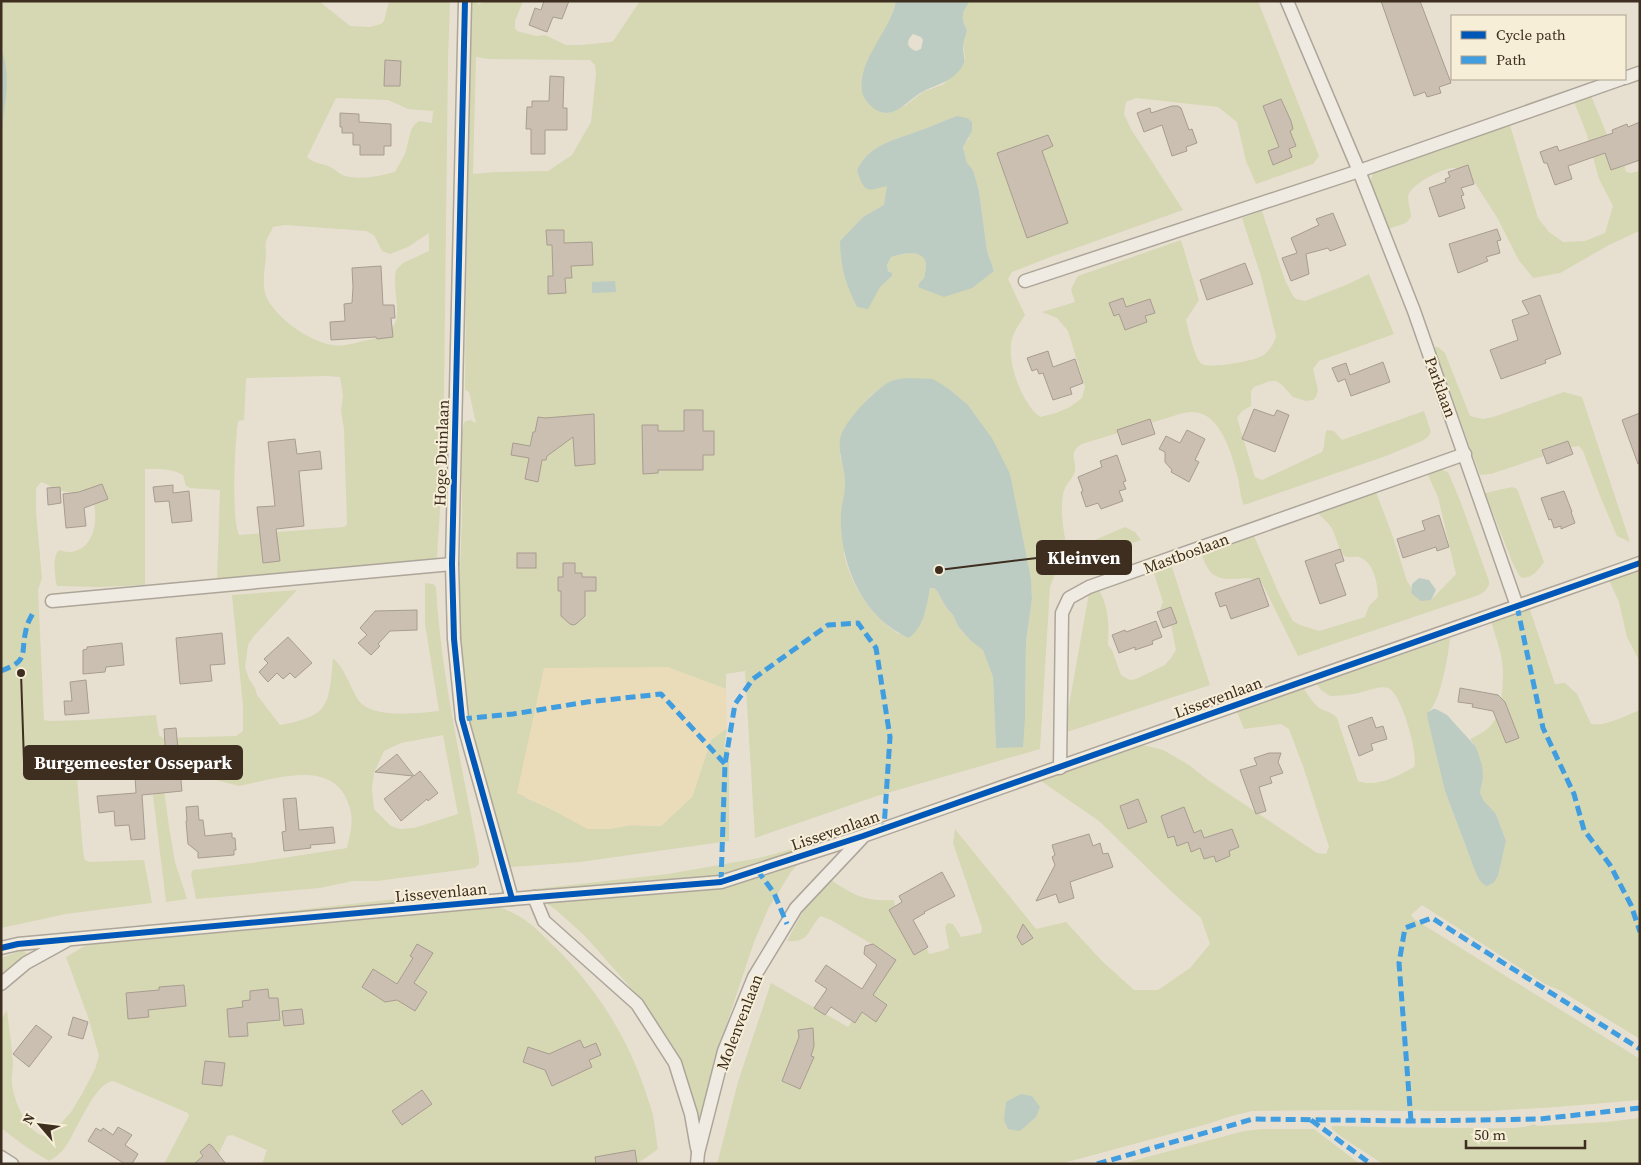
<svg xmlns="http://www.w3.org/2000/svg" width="1641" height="1165" viewBox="0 0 1641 1165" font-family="'Source Serif 4',serif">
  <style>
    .green { fill: #d6d7b3; fill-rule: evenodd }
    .sand { fill: #eadcb9 }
    .water { fill: #bcccc2; fill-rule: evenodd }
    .building { fill: #cbbfb2; stroke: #a89c90 }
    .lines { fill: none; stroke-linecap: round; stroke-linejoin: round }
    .minor-casing { stroke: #ada599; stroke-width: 15 }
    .minor { stroke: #efebe3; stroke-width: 12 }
    .quiet { stroke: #3f9de0; stroke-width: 5; stroke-dasharray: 10 5; stroke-linecap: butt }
    .cycleway-casing { stroke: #f7eed8; stroke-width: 9 }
    .cycleway { stroke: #0057b8; stroke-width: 6 }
    .labels { text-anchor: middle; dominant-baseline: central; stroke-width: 4; stroke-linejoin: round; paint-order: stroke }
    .street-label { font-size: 16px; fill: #3d2e20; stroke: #f7eed8 }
    .leader { fill: none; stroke: #3d2e20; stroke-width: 2 }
    .callout-dot { fill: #3d2e20; stroke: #f7eed8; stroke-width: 2 }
    .callout { fill: #3d2e20; stroke: #3d2e20; stroke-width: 2 }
    .callout-label { font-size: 18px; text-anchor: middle; font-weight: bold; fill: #fff }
  </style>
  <rect width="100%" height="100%" fill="#e7e0d1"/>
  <g class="green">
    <path d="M1,1H319L350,26L369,27L381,24L384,21L389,1H450L448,60L444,397L439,425L440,510L437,559L217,580L220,490L190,488L186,486L183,475C171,468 159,469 145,469V585L98,587L57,586L56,583C55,573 52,557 59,550C85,559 97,534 95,513C95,509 95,505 92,501C83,491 71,494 59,490C53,488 47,484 41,482L36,488V512L42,578L38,590L44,720L50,721L85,720L156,715L159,735L163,738L236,736L243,731V706L232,595L297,590L253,637L248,645L245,667L249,679L255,688L257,695L280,725C330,716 329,705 333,658C345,669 349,684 357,698C369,720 418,713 439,711L425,624V583L433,584L436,587C441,677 463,769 479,858V864L475,868L377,881H353L320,888L196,899L191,874L193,870L251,863L347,848C352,827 355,816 345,796C326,760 271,780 239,786L216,780L211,771L210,762L206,758H187L164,761L161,769L162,775L169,827L175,862L187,899L166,902L151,779L145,766H141L83,770L79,772L77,777L83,852L85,860L89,862L144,860L152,903L66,914L1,928ZM336,98L388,100L408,109L433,111L432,123L419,121L415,124L411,130L405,154L395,172C380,176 361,180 345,176C339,174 334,168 328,166C321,163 313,163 307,157ZM285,225L366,231L374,235L382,251L390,254L408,247L429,233V251L403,263L396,270C392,286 401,311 395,323C390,334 375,339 363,341C354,343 343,347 333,345C310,342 277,319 267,298C261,285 265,269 266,256C266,251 265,245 266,241C268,236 271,232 273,227ZM327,376L340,377L343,395L341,411L344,429L347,524L344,527L239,535C231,516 235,444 238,421L244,420L246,379L247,378ZM443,735L458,814L414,828L400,829L391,826L374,809L372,789L374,773L384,751L401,743Z"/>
    <path d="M472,1H478V5L484,1H523L515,21V28L517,31L536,36L545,35L566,45H581L611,42L614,40L640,1H896C890,29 869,51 862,78L883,113H889L906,105L923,92L944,84L965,59L963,45L967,30C960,18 962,12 970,1H1258L1319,156L1313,164L1256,184L1246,161L1237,122L1218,107L1136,98L1126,102L1124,114L1131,129L1183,210L1045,259L1012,272L1008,279L1025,315C1020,323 1014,331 1012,339C1006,361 1022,404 1040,417L1056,413L1070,407L1082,398L1085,387L1068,331L1057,318L1042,312L1075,302L1071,289L1078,276L1181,240L1199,300L1186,320C1188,329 1195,360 1202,364C1209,369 1252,361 1260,357C1267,354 1275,343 1276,336L1261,276L1242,218L1262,211L1285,280L1293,296L1296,299L1305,301L1346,285L1369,274L1394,334L1319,361L1313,369L1318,390L1316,397L1313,400L1306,401L1293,397L1282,385L1276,381H1270L1254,387L1251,391V406L1242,411L1237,418L1255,477L1262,480L1322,452C1326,445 1323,438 1327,430L1334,431L1342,440L1424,411L1431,432L1428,437L1422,441L1386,456L1244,505C1240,497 1240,487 1238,478C1232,455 1221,412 1192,412C1188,412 1183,413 1180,414L1082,444C1068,452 1076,459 1075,471C1073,478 1068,482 1065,488C1059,501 1063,529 1066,543L1074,549L1125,527L1135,532L1141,540L1057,569L1050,587L1040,749L877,796L755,838L745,671L726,674V689L667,667L524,797L553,810L588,829H608L632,825L661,826L692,797L711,740L727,728L724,748L729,750V841L580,862L499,868L487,820L468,711L461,639L459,600L462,518V434L464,422L470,420L476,423L469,392L465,390V384L467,215ZM476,57L489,59L590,60L595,65L596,74L591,122L572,155L548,171L496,172L473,174ZM957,116L969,138L963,146L967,164L973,170L979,191L987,251L994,271L920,282L924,278C925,273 927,266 925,261C921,249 900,254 891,257L887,265L888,271L891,272L892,276L880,287L840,241L863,217L884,205L888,185L857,170C870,143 896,140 921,130C933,126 945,120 957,116ZM910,378L949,389L968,405L992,438L1031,579L1032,599L1026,641L1025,718L996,747L993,677L983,649L970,640L958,626L953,615L946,607L937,591L934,588H930L925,614L899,634C872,617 851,586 844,554L846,477L843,464L840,456L845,427L871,395L891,381Z"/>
    <path d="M1590,93L1612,147L1624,164L1626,172L1631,173L1640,171V232H1637L1609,245L1560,273L1533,278L1518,259L1498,219L1468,172C1463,170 1458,168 1453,168C1441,169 1409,185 1408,197C1408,204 1411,210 1411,217L1406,223L1388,229L1370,184L1372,176L1377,169L1509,122L1538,218L1549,232L1563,242L1585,241L1605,233L1613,206L1599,179L1586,132L1573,99Z"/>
    <path d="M1434,347H1438L1445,353L1470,416L1483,419L1493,417L1564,392L1582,397L1630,542L1617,536L1600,496L1583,451L1579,446L1571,447L1491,474L1480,475Z"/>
    <path d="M1440,469L1448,472L1461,503L1489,581V585L1485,591L1479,595L1298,656L1262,583C1247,572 1230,585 1214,575C1208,571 1204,561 1201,554L1254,536L1280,596L1293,621L1300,625L1319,631L1365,617L1369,606L1378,597C1378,584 1374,562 1359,557C1352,556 1346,560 1342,553C1337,545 1336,535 1331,527C1328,522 1322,518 1318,513L1376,492L1393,537L1407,581L1411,587V593L1431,600L1456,574L1438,497L1428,475Z"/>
    <path d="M1512,487L1517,489L1544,562C1538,570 1533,578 1522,578L1519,575L1513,564L1485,493Z"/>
    <path d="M1171,564L1210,685L1064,733L1089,593L1099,590C1109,608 1109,625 1108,645L1112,650L1121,675L1130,680L1136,679L1165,665L1171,658L1176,650L1171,625L1160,615V610L1163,602L1153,570Z"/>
    <path d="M1640,569V662L1627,637L1619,602L1609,580Z"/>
    <path d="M1529,607L1555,684L1565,683L1577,694L1591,724C1606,727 1626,715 1640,710V1039L1561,991L1545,984L1422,905L1411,915L1414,919L1640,1059V1100L1556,1107L1488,1111H1427L1417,1110L1409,1111L1341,1110L1252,1111L1232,1116L1204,1125L1060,1164H717L738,1082L771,983L848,1027L895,958L833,921L821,916C807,929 811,943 787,941L805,908L831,880C853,895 866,902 894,900L900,931L907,933L921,932L929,954L942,951L949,948L945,927L948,923L953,924L961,937L981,933L982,928L953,843L955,829L1036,929L1066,922L1102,961L1134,990H1158L1190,968L1210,944L1201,918L1174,894L1099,821L1041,781L1054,775L1143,745L1163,750L1189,765L1208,780L1317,853L1326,854L1329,847L1304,769L1289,729L1281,724L1244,729L1237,712L1304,689C1309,696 1313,704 1321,709C1327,712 1332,712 1337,718L1358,781C1376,788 1398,776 1414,767C1419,755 1401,692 1388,688C1378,685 1364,693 1353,694C1346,695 1338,696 1330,696L1321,690L1317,684L1450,638C1449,652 1440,704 1429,711V725L1445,791L1474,868L1484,885L1498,876L1506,841L1496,814L1484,801L1480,793L1483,778L1476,747L1470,739C1478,735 1489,730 1494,721C1503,707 1504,677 1502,661C1500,647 1494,633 1491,620Z"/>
    <path d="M817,842L791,872L768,909L754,942L714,1062L690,1155V1120L663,1039L637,995L585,936L555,909L526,890L668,874L759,858Z"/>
    <path d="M442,894C469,898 498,903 522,918C535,926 545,938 556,948C596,988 627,1036 645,1090C647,1098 651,1106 653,1115C655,1126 656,1138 658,1149L637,1164H262L267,1150L232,1135L227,1136L214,1164H164L189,1116L188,1113L113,1081C95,1082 76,1132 66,1146C61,1153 56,1157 49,1161L26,1147L1,1128V1020L7,1010C9,1028 12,1046 13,1064C13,1070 11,1077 12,1083C13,1099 27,1134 45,1136L57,1128L71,1112L82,1094L95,1069L99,1056L88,1017L66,957L83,947L109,935L142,925L233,917Z"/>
    <path d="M23,950L27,954L1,975V958Z"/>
    <path d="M1640,1118V1164H1383L1343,1138L1332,1129V1126C1380,1127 1428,1128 1476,1128C1488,1128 1525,1130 1533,1124L1538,1126L1606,1122Z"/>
    <path d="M1263,1129H1314L1360,1164H1121L1244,1131Z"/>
  </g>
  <path class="sand" d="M667,667L726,689L727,728L711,740L692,797L661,826L632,825L608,829H588L553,810L517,793L544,668Z"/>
  <g class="water">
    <path d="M896,1H970C962,12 960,18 967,30C966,35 964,40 963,45C962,53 967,59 962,67C950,83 940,83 924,91C906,100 892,125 871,106C867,102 862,96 862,90C858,59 890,32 896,1ZM913,34L921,37L923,40L921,49L916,51C906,47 906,41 913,34Z"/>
    <path d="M1,48C13,80 3,104 2,135C0,165 3,194 1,224Z"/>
    <path d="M957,116L967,118L972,122V131L963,147L967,163L973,170L979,191L987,251L994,271L972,288L944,297L918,287L920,282L924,278C925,273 927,265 925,261C921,249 900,254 891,257L887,265L888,271L892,273V276L880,287L868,309L857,307C845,282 841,269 840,241L863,217L884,205L887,186C866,191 865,194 857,170C870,143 896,140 921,130C933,126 945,120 957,116Z"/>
    <path d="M615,281L616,292L592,293V282Z"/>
    <path d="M910,378L933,379L949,389L968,405L992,438L1010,474L1031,579L1032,599L1026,641L1025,718L1023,747L996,748L993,677L983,650L970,640L958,626L953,615L946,607L937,591L934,588H930C927,606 924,627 909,638C863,619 839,563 841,515C841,505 845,496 845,485C846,469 838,456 840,440C841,424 876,388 891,381C897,379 904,378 910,378Z"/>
    <path d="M1419,578L1429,580L1436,590L1431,600L1421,601L1411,593L1412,584Z"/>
    <path d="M1433,709H1436L1447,715L1476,747L1482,765L1483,778L1480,793L1484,801L1496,814L1506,841L1498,876L1493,883L1487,886C1480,884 1477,875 1474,868L1445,791L1429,725L1427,713Z"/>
    <path d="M1021,1094L1032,1096L1040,1107L1036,1117L1020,1131L1008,1129L1004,1120L1006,1102Z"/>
  </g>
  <g class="building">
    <path d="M544,1H569L562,19L553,17L547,32L529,25L535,8L541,10Z"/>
    <path d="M1381,1H1420L1451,83L1439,87L1441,93L1427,97L1425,92L1414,96Z"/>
    <path d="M385,60L401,61L400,86H384Z"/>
    <path d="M550,76L564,77L563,108H567V130H545V154H531V129H526L527,107H532V101H549Z"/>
    <path d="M1281,99L1291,121L1293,129L1290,131L1296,146L1289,149L1292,157L1273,165L1268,151L1279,147L1263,106Z"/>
    <path d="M1172,106H1178L1181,108L1189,130L1192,129L1197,143L1186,147L1187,151L1172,156L1162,125L1144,132L1137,113L1150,108L1151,113Z"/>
    <path d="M340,113L359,114V122L391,124V146H384V155H360V145H353V133H342V127H340Z"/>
    <path d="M1640,122V160L1611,170L1605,153L1568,166L1572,179L1555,185L1547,163H1544L1540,152L1557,146L1559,151L1613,133L1612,130L1627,124L1628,127Z"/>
    <path d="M1048,135L1053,146L1042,151L1068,223L1027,238L997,153Z"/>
    <path d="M1468,165L1474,184L1461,188L1464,195L1461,196L1465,208L1439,217L1429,188L1446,182L1445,179L1450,177L1448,172Z"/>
    <path d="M1333,213L1346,245L1330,251L1328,248L1306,254L1309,274L1291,281L1282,258L1297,253L1291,238L1319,225L1316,219Z"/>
    <path d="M1497,229L1501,240L1497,241L1500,253L1486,257L1488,261L1458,273L1449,244Z"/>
    <path d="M546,230H564V243L592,242L593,265L571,266L572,278H565L566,293L548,294V276H553L552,245H547Z"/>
    <path d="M1245,263L1253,284L1207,300L1200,280Z"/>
    <path d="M381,266L383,305H394L395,318H391L393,337L377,339L376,337L331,340L330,322L345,321L344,304L352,303L353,287L352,268Z"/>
    <path d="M1540,295L1561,354L1545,360L1546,363L1501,379L1490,350L1518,340L1512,320L1529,314L1522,301Z"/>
    <path d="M1123,298L1126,307L1150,299L1155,313L1145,316L1147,322L1125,330L1119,314L1114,316L1109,303Z"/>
    <path d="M1048,351L1053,367L1075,359L1083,383L1070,388L1072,394L1053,400L1043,373L1039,374L1037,369L1032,371L1027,358Z"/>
    <path d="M1383,362L1390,382L1351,396L1345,379L1338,382L1332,368L1346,363L1350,375Z"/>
    <path d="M1254,409L1274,416L1277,410L1289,415L1275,452L1242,439Z"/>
    <path d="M684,410H703V431H714V455H703V470H658V473L643,474L642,425H658V431H684Z"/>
    <path d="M1640,413V463L1638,464L1622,420Z"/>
    <path d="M594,414L595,464L575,466L573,437L547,456L546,460H542L538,482L525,479L529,458L511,455L513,443L530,446L533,432H535L538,417L545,418Z"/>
    <path d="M1150,419L1155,434L1122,445L1117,430Z"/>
    <path d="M1187,430L1205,439L1195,460L1199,462L1189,482L1171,472L1172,470L1165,462V452L1159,449L1166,436L1180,443Z"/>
    <path d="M295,439L297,454L320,451L322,469L299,471L304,526L276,529L280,561L263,563L257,507L275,506L268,442Z"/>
    <path d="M1568,441L1573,454L1547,464L1542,450Z"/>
    <path d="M1117,455L1126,481L1123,482L1126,489L1119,491L1123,501L1101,509L1098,503L1086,507L1081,492L1083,491L1078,477L1102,467L1100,461Z"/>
    <path d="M102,484L108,499L84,508L86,526L66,528L63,494L79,492Z"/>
    <path d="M173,485V493L189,491L192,521L172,523L169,501L155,502L153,487Z"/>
    <path d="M60,487L61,503L48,505L47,488Z"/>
    <path d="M1564,491L1572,512H1571L1575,523L1561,529V526L1554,528L1551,519L1549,520L1541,498Z"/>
    <path d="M1439,515L1449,547L1437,551L1436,547L1403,558L1397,539L1425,530L1422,521Z"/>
    <path d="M1340,549L1344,561L1335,564L1346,595L1320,604L1305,561Z"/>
    <rect x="517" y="553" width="19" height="15"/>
    <path d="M563,563H575V573H582V577H596V591H585V616L576,624L573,625L570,624L561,616V591H558V577H563Z"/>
    <path d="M1259,578L1269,606L1231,619L1226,605L1220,607L1215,593Z"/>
    <path d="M1171,607L1177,623L1163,628L1157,612Z"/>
    <path d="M417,610V630L390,631L378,644L380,646L371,655L358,643L367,635L360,628L375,611Z"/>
    <path d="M1156,621L1162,637L1152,641L1153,644L1135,650V647L1119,653L1112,635L1125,630L1126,632Z"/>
    <path d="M222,633L225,664L210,665L212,681L180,684L176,638Z"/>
    <path d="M288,637L312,663L295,678L290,673L283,679L277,673L268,682L259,672L268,663L264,659Z"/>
    <path d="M122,643L124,665L106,667L105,672L83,674V650L87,649V647Z"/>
    <path d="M86,680L89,713L65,715L64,701H72L70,682Z"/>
    <path d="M1460,688L1498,695L1505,702L1519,738L1506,743L1493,711L1472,707L1473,704L1458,702Z"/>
    <path d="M1372,717L1376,728L1383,726L1387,739L1371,744L1373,750L1359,756L1348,726Z"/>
    <path d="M176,728L182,791L142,795L145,839L131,840L129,825L115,826L114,811L99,813L97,796L136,793L135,775L167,772L164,729Z"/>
    <path d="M1269,753H1281L1278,762L1283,773L1270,777L1272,783L1259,787L1266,811L1256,814L1240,770L1257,765L1254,758Z"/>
    <path d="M397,754L414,776L420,771L438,793L428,801L427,799L401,821L384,799L413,776L375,772Z"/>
    <path d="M296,798L299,830L333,827L335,843L310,845L311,848L284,851L282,832L286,831L283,799Z"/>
    <path d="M1138,799L1147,822L1128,829L1120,806Z"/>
    <path d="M198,806L199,820H203L205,836L232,833V838H235L236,850H234V855L198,858V852L188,844L186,821H187L186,807Z"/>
    <path d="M1184,807L1194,833L1201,830L1204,838L1232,829L1239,847L1229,851L1230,856L1216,862L1214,856L1204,859L1200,848L1191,852L1188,842L1177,846L1174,836L1168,838L1161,816Z"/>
    <path d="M1089,834L1093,846L1100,843L1103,854L1108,853L1113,867L1070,882L1074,898L1059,903L1056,894L1036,901L1055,865L1052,857L1055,855L1052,845Z"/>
    <path d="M942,872L955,896L924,912L925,913L913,920L928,947L914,955L889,910L902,902L899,896Z"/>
    <path d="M1023,924L1033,938L1022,945L1017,937Z"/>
    <path d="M417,944L433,953L414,983L427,992L415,1011L397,1000L385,1002L362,987L373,969L397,984L413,958L410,956Z"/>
    <path d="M873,944L896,960L873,995L887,1005L876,1022L862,1012L855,1023L831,1007L825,1015L814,1008L827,989L815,981L826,965L862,989L877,965L864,954L865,946Z"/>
    <path d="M184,985L186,1006L148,1010L149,1017L128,1019L126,993L159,990V987Z"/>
    <path d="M268,989L269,998H278L280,1020L247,1023L248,1036L229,1037L227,1009L243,1007L242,1001L250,1000V991Z"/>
    <path d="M302,1009L304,1024L284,1026L282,1011Z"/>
    <path d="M73,1017L88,1022L83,1039L68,1035Z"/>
    <path d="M36,1025L52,1037L29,1067L13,1054Z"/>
    <path d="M813,1028L814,1046L811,1056L814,1057L800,1089L782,1081L799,1037L798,1030Z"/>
    <path d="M580,1040L584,1048L596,1043L601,1055L589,1060L592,1067L552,1086L545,1070L523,1062L528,1047L549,1054Z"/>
    <path d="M205,1061L225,1063L222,1086L202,1084Z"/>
    <path d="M422,1090L432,1104L402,1125L392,1111Z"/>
    <path d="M118,1127L132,1135L125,1145L138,1154L132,1164H125L88,1141L96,1128L101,1131L103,1128L113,1135Z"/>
    <path d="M209,1144L212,1146L226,1164H194L203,1156L200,1152Z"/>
    <path d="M635,1150L637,1164H596L595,1157Z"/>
  </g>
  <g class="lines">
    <g class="minor-casing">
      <g id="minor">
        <path d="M465,1L452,564L454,639L462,719L512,899"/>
        <path d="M1287,1L1359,171L1414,311L1517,606"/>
        <path d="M1625,78L1639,73"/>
        <path d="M1025,281L1359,171L1621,79"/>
        <path d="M52,601L452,564"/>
        <path d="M1060,768L1062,613L1069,598L1089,587L1465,454"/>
        <path d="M534,897L544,921L637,1004L675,1063L691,1114L697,1148"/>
        <path d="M1,948L18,944L512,899L721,882L863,836L1640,563"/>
        <path d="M1,984L26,963L66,941"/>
        <path d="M1,1157L12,1164"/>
        <path d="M697,1164L698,1153L724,1051L754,977L796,908L862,838"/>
      </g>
    </g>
    <use href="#minor" class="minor"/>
    <g class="quiet">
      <path d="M1517,606L1543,728L1574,794L1584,830L1610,865L1631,905L1640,932"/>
      <path d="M1,671C30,660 20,655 26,630C27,623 31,617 34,611"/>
      <path d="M462,719L513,714L587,702L661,694L725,764"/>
      <path d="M757,870L774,893L787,924"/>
      <path d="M721,882L725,764L735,704L753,679L828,625L858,623L876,648L890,737L884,828"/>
      <path d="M1311,1120L1371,1164"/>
      <path d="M1411,1121L1399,963L1405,928L1432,918L1640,1049"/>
      <path d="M1097,1164L1253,1119L1411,1121L1540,1119L1640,1108"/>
    </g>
    <g class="cycleway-casing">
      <g id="cycleway">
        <path d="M465,1L452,564L454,639L462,719L512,899"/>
        <path d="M1,948L18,944L512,899L721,882L863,836L1640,563"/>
      </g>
    </g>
    <use href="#cycleway" class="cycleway"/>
  </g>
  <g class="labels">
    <g class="street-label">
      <text transform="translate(1441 387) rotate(70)">Parklaan</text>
      <text transform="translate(441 453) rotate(-88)">Hoge Duinlaan</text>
      <text transform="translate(1186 553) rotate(-20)">Mastboslaan</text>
      <text transform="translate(1218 697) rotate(-20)">Lissevenlaan</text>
      <text transform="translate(835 830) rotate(-19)">Lissevenlaan</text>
      <text transform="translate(441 892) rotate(-5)">Lissevenlaan</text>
      <text transform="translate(739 1022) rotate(-69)">Molenvenlaan</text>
    </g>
  </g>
  <path class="leader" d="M939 570L1037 558M21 673L24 762"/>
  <g class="callout-dot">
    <circle cx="939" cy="570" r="5"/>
    <circle cx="21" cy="673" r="5"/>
  </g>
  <g class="callout">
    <rect x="1037" y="541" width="94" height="33" rx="5"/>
    <rect x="24" y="746" width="218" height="33" rx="5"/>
  </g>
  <g class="callout-label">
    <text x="1084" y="564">Kleinven</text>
    <text x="133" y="769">Burgemeester Ossepark</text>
  </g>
  <rect width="1641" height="1165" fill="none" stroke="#3d2e20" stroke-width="5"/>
  <rect x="1451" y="15" width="175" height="65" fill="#f7eed8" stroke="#ada18e"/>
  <rect x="1461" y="31" width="25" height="8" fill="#0057b8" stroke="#ada18e"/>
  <text x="1496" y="40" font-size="15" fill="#3d2e20">Cycle path</text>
  <rect x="1461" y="56" width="25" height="8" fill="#3f9de0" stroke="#ada18e"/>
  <text x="1496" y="65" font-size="15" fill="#3d2e20">Path</text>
  <g transform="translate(40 1125) rotate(298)" stroke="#f7eed8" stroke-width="4" paint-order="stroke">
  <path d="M0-4L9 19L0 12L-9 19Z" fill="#3d2e20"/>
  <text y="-8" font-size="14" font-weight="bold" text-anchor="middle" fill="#3d2e20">N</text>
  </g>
  <path d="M1466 1140v8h119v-8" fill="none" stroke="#3d2e20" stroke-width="2.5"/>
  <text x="1474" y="1140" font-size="15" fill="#3d2e20" stroke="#f7eed8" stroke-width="4" paint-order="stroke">50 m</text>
</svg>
